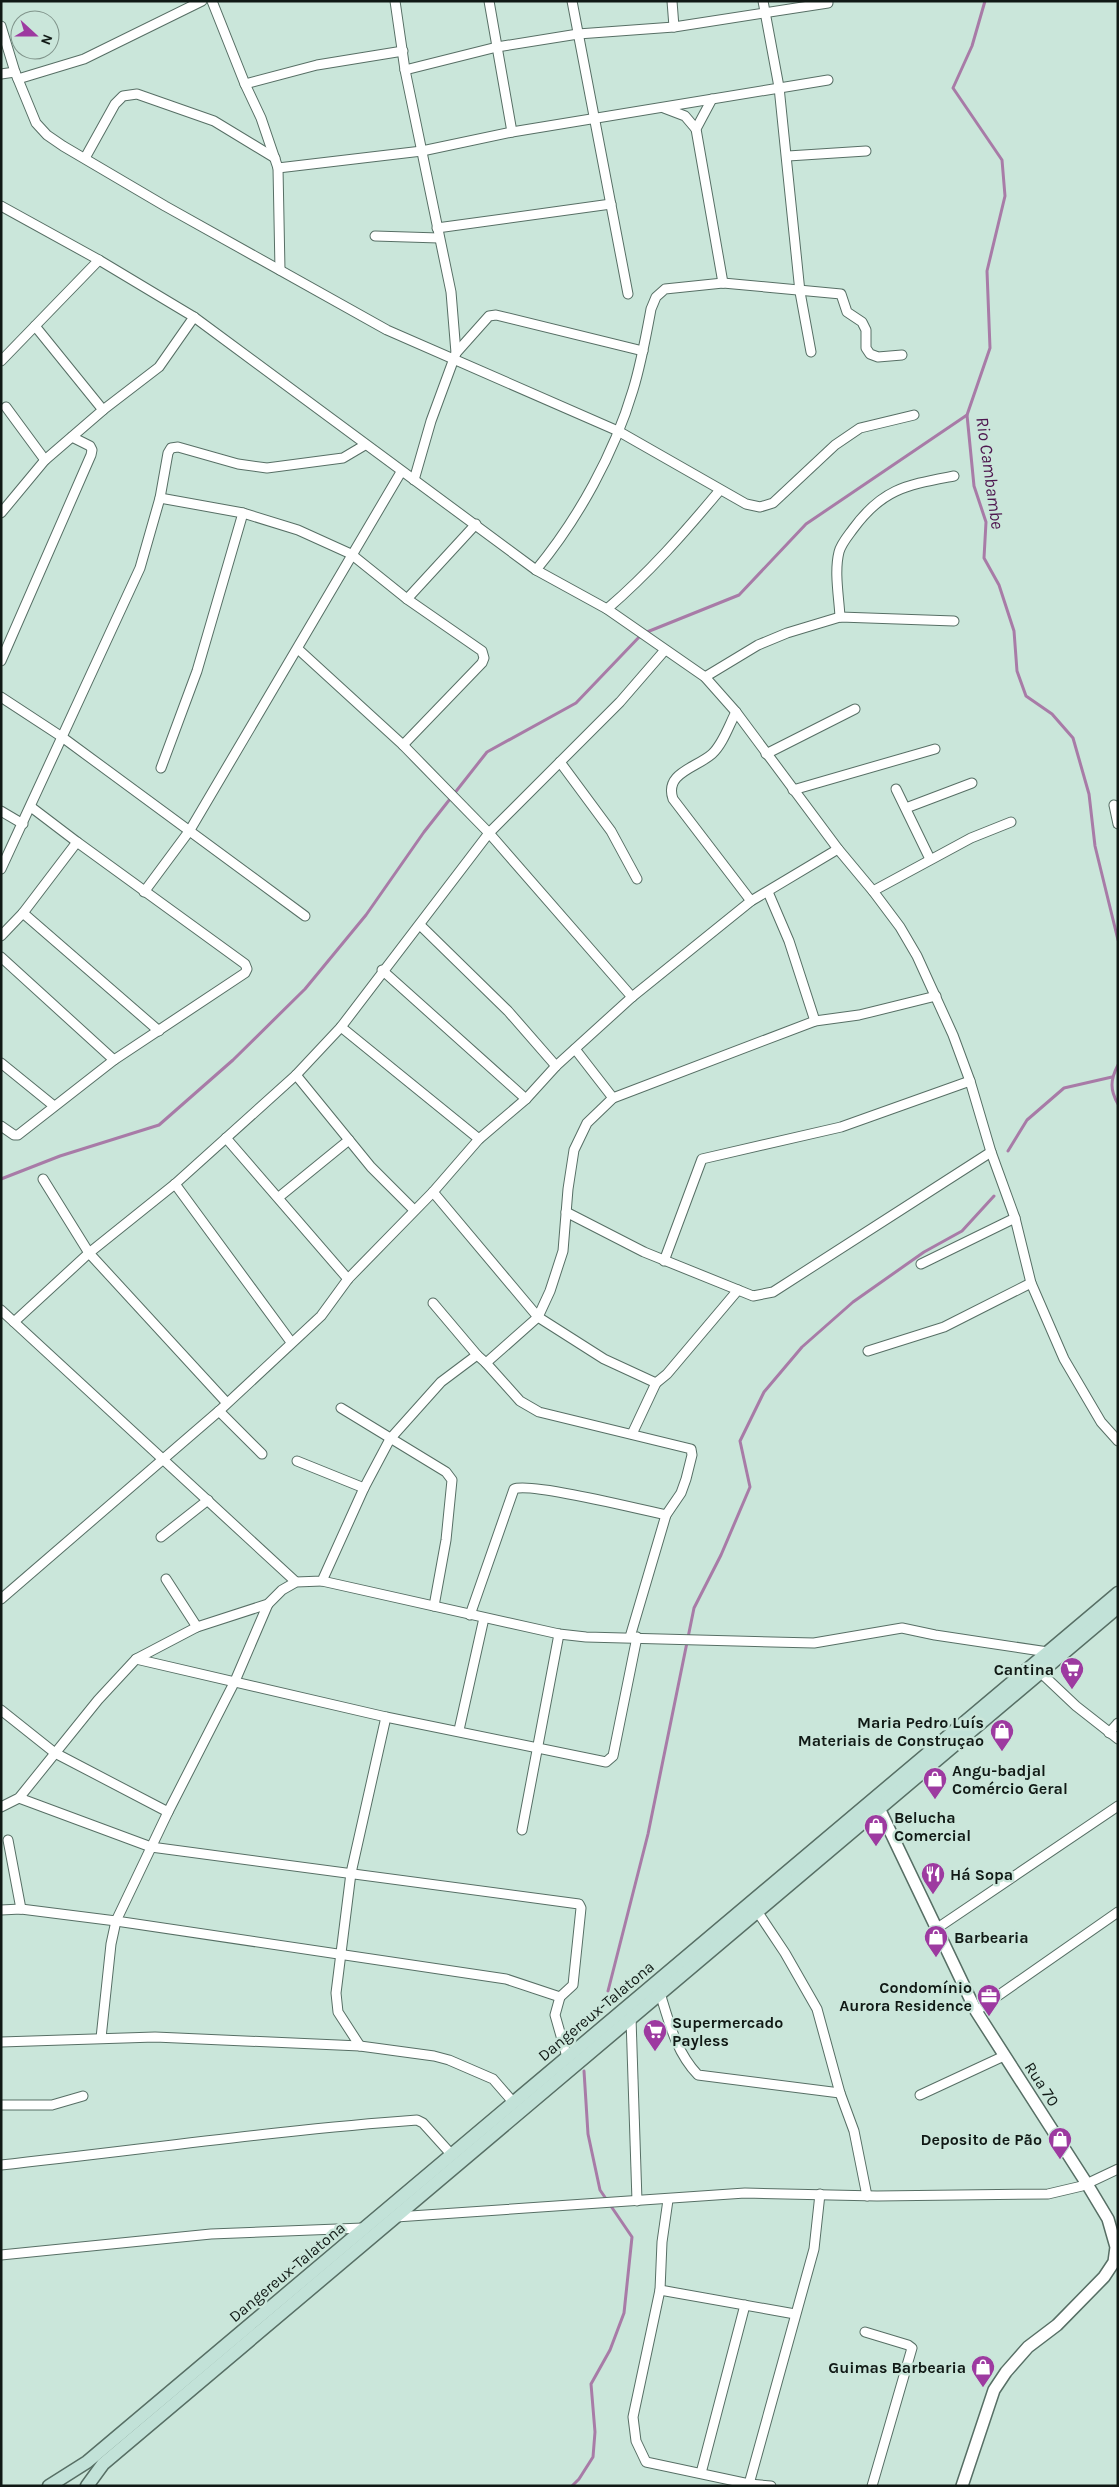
<svg xmlns="http://www.w3.org/2000/svg" width="1119" height="2487" viewBox="0 0 1119 2487" font-family="Karla,sans-serif">
  <style>
    .lines { fill: none; stroke-linecap: round; stroke-linejoin: round }
    .stream { stroke: #a87ba7; stroke-width: 3 }
    .minor-casing { stroke: #576f65; stroke-width: 11 }
    .tertiary-casing { stroke: #576f65; stroke-width: 14 }
    .secondary-casing { stroke: #576f65; stroke-width: 15 }
    .minor { stroke: #fff; stroke-width: 9 }
    .tertiary { stroke: #fff; stroke-width: 11 }
    .secondary { stroke: #c2e2d8; stroke-width: 12 }
    .labels { text-anchor: middle; dominant-baseline: central; stroke-width: 5; stroke-linejoin: round; paint-order: stroke }
    .poi-label { font-size: 16px; font-weight: bold; fill: #101915; stroke: #cae6da; text-anchor: end }
    .street-label { font-size: 16px; fill: #101915; stroke: #cae6da }
    .water-label { font-size: 18px; font-style: italic; fill: #4e174f; stroke: #cae6da }
  </style>
  <rect width="100%" height="100%" fill="#cae6da"/>
  <g class="lines">
    <g class="stream">
      <path d="M985,1L972,46L953,88L1002,160L1005,196L987,271L990,348L967,415L974,486L986,522L984,558L999,585L1014,631L1017,671L1026,696L1052,714L1073,738L1089,794L1095,846L1118,940"/>
      <path d="M1118,1065C1110,1080 1110,1090 1118,1104"/>
      <path d="M1008,1151L1027,1120L1064,1088L1112,1077"/>
      <path d="M1,1179L60,1156L159,1125L233,1060L305,989L366,915L424,832L487,752L576,703L642,634L739,595L806,524L967,415"/>
      <path d="M608,1991L648,1834L694,1608L721,1555L750,1487L740,1441L764,1392L802,1347L853,1302L924,1252L962,1231L994,1196"/>
      <path d="M572,2486L579,2479L593,2457L595,2432L591,2384L610,2350L624,2313L632,2237L600,2190L588,2134L584,2071"/>
    </g>
    <g class="minor-casing">
      <g id="minor">
        <path d="M212,1L245,84L261,118L278,168L280,270"/>
        <path d="M395,1L405,70L451,292L456,353L431,421L414,480"/>
        <path d="M489,1L512,132"/>
        <path d="M572,1L628,294"/>
        <path d="M672,1L674,27"/>
        <path d="M763,1L779,87L800,292L811,352"/>
        <path d="M1,26L15,72L36,123L47,135L63,146L165,206L387,330L618,431L746,504L760,507L773,503L835,445L860,428L914,415"/>
        <path d="M405,70L497,47L578,34L674,27L828,3"/>
        <path d="M1,74L15,72"/>
        <path d="M18,79L84,59L202,1"/>
        <path d="M245,84L317,65L403,51"/>
        <path d="M712,99L696,129L723,283"/>
        <path d="M664,108L685,116L696,129"/>
        <path d="M788,156L866,151"/>
        <path d="M85,158L115,104L123,96L137,94L214,121L275,158"/>
        <path d="M278,168L422,151L512,132L828,80"/>
        <path d="M1,206L99,260L194,317L536,570L607,609L705,677L736,712L838,849L873,891L900,927L917,956L953,1035L970,1081L991,1152L1015,1218L1031,1283L1064,1359L1101,1422L1118,1441"/>
        <path d="M437,228L611,204"/>
        <path d="M375,236L439,238"/>
        <path d="M35,326L103,410"/>
        <path d="M456,353L489,316L496,315L643,351"/>
        <path d="M1,361L99,260"/>
        <path d="M6,407L45,460"/>
        <path d="M160,498L243,513L298,530L351,554L407,599L482,651L484,658L482,663L403,745"/>
        <path d="M1,513L45,460L103,410L159,367L194,317"/>
        <path d="M536,570C578,519 614,454 633,390C641,364 646,336 651,309L656,297L665,289L723,283L841,294L847,312L862,322L866,330V348L870,354L878,357L902,355"/>
        <path d="M407,599L476,524"/>
        <path d="M607,609C649,573 684,533 720,490"/>
        <path d="M840,617C839,597 834,572 839,552C841,544 848,536 853,529C883,488 907,485 954,476"/>
        <path d="M298,649L403,745L489,833L632,997"/>
        <path d="M1,661L91,455L92,450L90,446L72,437"/>
        <path d="M705,677L758,645L787,633L840,617L954,621"/>
        <path d="M1,697L62,737L305,916"/>
        <path d="M736,712C729,725 723,744 712,754C696,768 664,773 673,799L751,901"/>
        <path d="M766,754L855,709"/>
        <path d="M560,762L611,831L637,879"/>
        <path d="M161,768L197,671L243,513"/>
        <path d="M896,789L930,859"/>
        <path d="M793,790L935,749"/>
        <path d="M1114,805L1118,824"/>
        <path d="M906,808L972,783"/>
        <path d="M1,811L23,824"/>
        <path d="M1,869L140,568L160,498L168,453L171,448L178,447L238,464L267,468L343,458L365,445"/>
        <path d="M873,891L971,838L1011,822"/>
        <path d="M144,892L190,830L401,472"/>
        <path d="M768,892L789,941L815,1021"/>
        <path d="M23,913L159,1031"/>
        <path d="M420,925L508,1011L556,1066"/>
        <path d="M1,936L23,913L77,842"/>
        <path d="M1,957L114,1060"/>
        <path d="M382,970L526,1099"/>
        <path d="M341,1027L479,1139"/>
        <path d="M575,1049L613,1098"/>
        <path d="M1,1063L54,1106"/>
        <path d="M296,1075L371,1167L414,1210"/>
        <path d="M1,1126L14,1135H18L114,1060L245,973L247,969L245,964L77,842L31,807"/>
        <path d="M226,1138L348,1279"/>
        <path d="M43,1179L89,1253L226,1402"/>
        <path d="M175,1184L291,1342"/>
        <path d="M433,1192L538,1317L604,1359L656,1383L667,1374L738,1290"/>
        <path d="M279,1197L349,1140"/>
        <path d="M566,1212L644,1252L753,1296L773,1292L991,1152"/>
        <path d="M664,1261L702,1159L841,1127L970,1081"/>
        <path d="M921,1264L1015,1218"/>
        <path d="M433,1303L477,1355"/>
        <path d="M1,1310L296,1582"/>
        <path d="M14,1322L89,1253L175,1184L296,1075L341,1027L489,833L620,702L665,650"/>
        <path d="M868,1351L944,1327L1031,1283"/>
        <path d="M486,1363L520,1401L539,1412L691,1449L692,1455L686,1479L681,1493L666,1515L630,1637"/>
        <path d="M341,1408L446,1472L452,1480L446,1540L434,1606"/>
        <path d="M219,1411L262,1454"/>
        <path d="M632,1434L656,1383"/>
        <path d="M297,1461L364,1488"/>
        <path d="M161,1537L208,1500"/>
        <path d="M166,1579L197,1627"/>
        <path d="M322,1581L559,1634L586,1637L814,1643L902,1628L935,1635L1048,1652"/>
        <path d="M1,1599L219,1411L321,1316L348,1279L433,1192L479,1139L526,1099L556,1066L632,997L751,901L838,849"/>
        <path d="M470,1615L514,1489C530,1482 643,1510 666,1515"/>
        <path d="M136,1659L386,1717L606,1762L613,1756L637,1637"/>
        <path d="M1040,1672L1076,1706L1118,1739"/>
        <path d="M1,1710L55,1753L168,1812"/>
        <path d="M459,1730L484,1618"/>
        <path d="M1109,1733L1118,1723"/>
        <path d="M19,1798L151,1847L579,1904L581,1908L573,1985L560,1997L555,2015L567,2057"/>
        <path d="M1,1807L19,1798L98,1700L136,1659L197,1627L268,1604L282,1590L296,1582L322,1581L364,1488L390,1439L441,1382L477,1355L486,1363L538,1317L550,1291L563,1251L568,1189L574,1150L587,1123L613,1098L815,1021L859,1015L936,996"/>
        <path d="M522,1830L559,1634"/>
        <path d="M8,1840L21,1909"/>
        <path d="M1,1910L21,1909L116,1921L506,1979L560,1997"/>
        <path d="M757,1911L785,1953L817,2009L840,2093L854,2131L867,2196"/>
        <path d="M936,1929L1118,1806"/>
        <path d="M660,1993C669,2022 676,2052 698,2075L840,2093"/>
        <path d="M976,2011L1118,1912"/>
        <path d="M631,2018L637,2201"/>
        <path d="M101,2038L111,1944L116,1921L168,1812L235,1681L268,1604"/>
        <path d="M1,2042L155,2037L360,2046L434,2056L449,2060L493,2079L513,2102"/>
        <path d="M360,2046L338,2012L336,1993L351,1873L386,1717"/>
        <path d="M920,2095L1004,2056"/>
        <path d="M1,2105H52L83,2096"/>
        <path d="M1,2165C140,2150 278,2130 417,2120L423,2123L451,2154"/>
        <path d="M668,2200L662,2242L660,2290L633,2417L636,2441L646,2462L749,2484L771,2486"/>
        <path d="M396,2217L745,2193L877,2196L1048,2194L1082,2186L1118,2169"/>
        <path d="M1,2255L211,2234L363,2228"/>
        <path d="M660,2290L795,2314"/>
        <path d="M865,2332L908,2345L912,2348L872,2486"/>
        <path d="M701,2473L745,2305"/>
        <path d="M749,2484L814,2249L820,2194"/>
      </g>
    </g>
    <g class="tertiary-casing">
      <path id="tertiary" d="M879,1808L976,2011L1087,2184L1108,2219L1116,2247L1114,2262L1104,2277L1057,2325L1028,2347L1006,2372L994,2390L962,2486"/>
    </g>
    <g class="secondary-casing">
      <g id="secondary">
        <path d="M49,2486L87,2462L1118,1593"/>
        <path d="M87,2486L103,2464L1118,1607"/>
      </g>
    </g>
    <use href="#minor" class="minor"/>
    <use href="#tertiary" class="tertiary"/>
    <use href="#secondary" class="secondary"/>
  </g>
  <defs>
    <g id="supermarket-pin" transform="scale(1.25)"><path d="M0 17L-7.5 6A9.5 9.5 0 1 1 7.5 6Z" fill="#9d3aa0" stroke="#cae6da"/><path d="M-6-5.5h2.5l.6 2H6L4.5 2H-2.5L-4.4-4H-6ZM-1.5 3.2a1.3 1.3 0 1 0 .1 0ZM3 3.2a1.3 1.3 0 1 0 .1 0Z" fill="#fff"/></g>
    <g id="shop-pin" transform="scale(1.25)"><path d="M0 17L-7.5 6A9.5 9.5 0 1 1 7.5 6Z" fill="#9d3aa0" stroke="#cae6da"/><path d="M-5-2.5h2.3a2.7 3.5 0 0 1 5.4 0H5L5.5 6h-11ZM-1.5-2.5h3a1.5 2.3 0 0 0-3 0Z" fill="#fff"/></g>
    <g id="restaurant-pin" transform="scale(1.25)"><path d="M0 17L-7.5 6A9.5 9.5 0 1 1 7.5 6Z" fill="#9d3aa0" stroke="#cae6da"/><path d="M-5-6h1v4h1v-4h1v4h1v-4h1v5L-1.5 .5V6h-2V.5L-5-1ZM5-6V6H3V1.5H1.5Q1.5-4 5-6Z" fill="#fff"/></g>
    <g id="office-pin" transform="scale(1.25)"><path d="M0 17L-7.5 6A9.5 9.5 0 1 1 7.5 6Z" fill="#9d3aa0" stroke="#cae6da"/><path d="M-6-3h4V-5.5h4V-3h4V5H-6ZM-1-4.5V-3h2v-1.5ZM-6 0V1H6V0Z" fill="#fff"/></g>
  </defs>
  <g fill-rule="evenodd">
    <use href="#supermarket-pin" x="1072" y="1669"/>
    <use href="#shop-pin" x="1002" y="1731"/>
    <use href="#shop-pin" x="935" y="1779"/>
    <use href="#shop-pin" x="876" y="1826"/>
    <use href="#restaurant-pin" x="933" y="1874"/>
    <use href="#shop-pin" x="936" y="1937"/>
    <use href="#office-pin" x="989" y="1996"/>
    <use href="#supermarket-pin" x="655" y="2031"/>
    <use href="#shop-pin" x="1060" y="2139"/>
    <use href="#shop-pin" x="983" y="2367"/>
  </g>
  <g class="labels">
    <g class="poi-label">
      <text x="1054" y="1669">Cantina</text>
      <text x="984" y="1722">Maria Pedro Luís<tspan x="984" dy="18">Materiais de Construçao</tspan></text>
      <text x="952" y="1770" text-anchor="start">Angu-badjal<tspan x="952" dy="18">Comércio Geral</tspan></text>
      <text x="894" y="1817" text-anchor="start">Belucha<tspan x="894" dy="18">Comercial</tspan></text>
      <text x="950" y="1874" text-anchor="start">Há Sopa</text>
      <text x="954" y="1937" text-anchor="start">Barbearia</text>
      <text x="972" y="1987">Condomínio<tspan x="972" dy="18">Aurora Residence</tspan></text>
      <text x="672" y="2022" text-anchor="start">Supermercado<tspan x="672" dy="18">Payless</tspan></text>
      <text x="1042" y="2139">Deposito de Pão</text>
      <text x="966" y="2367">Guimas Barbearia</text>
    </g>
    <g class="street-label">
      <text transform="translate(596 2011) rotate(-40)">Dangereux-Talatona</text>
      <text transform="translate(1042 2084) rotate(57)">Rua 70</text>
      <text transform="translate(287 2272) rotate(-40)">Dangereux-Talatona</text>
    </g>
    <g class="water-label">
      <text transform="translate(990 473) rotate(82)">Rio Cambambe</text>
    </g>
  </g>
  <rect width="1119" height="2487" fill="none" stroke="#101915" stroke-width="5"/>
  <g transform="translate(35 35) rotate(111)"><circle r="24" fill="#cae6da" stroke="#80948b"/>
  <path d="M0-4L9 19L0 12L-9 19Z" fill="#9d3aa0"/>
  <text y="-8" font-size="14" font-weight="bold" text-anchor="middle" fill="#101915">N</text>
  </g>
</svg>
